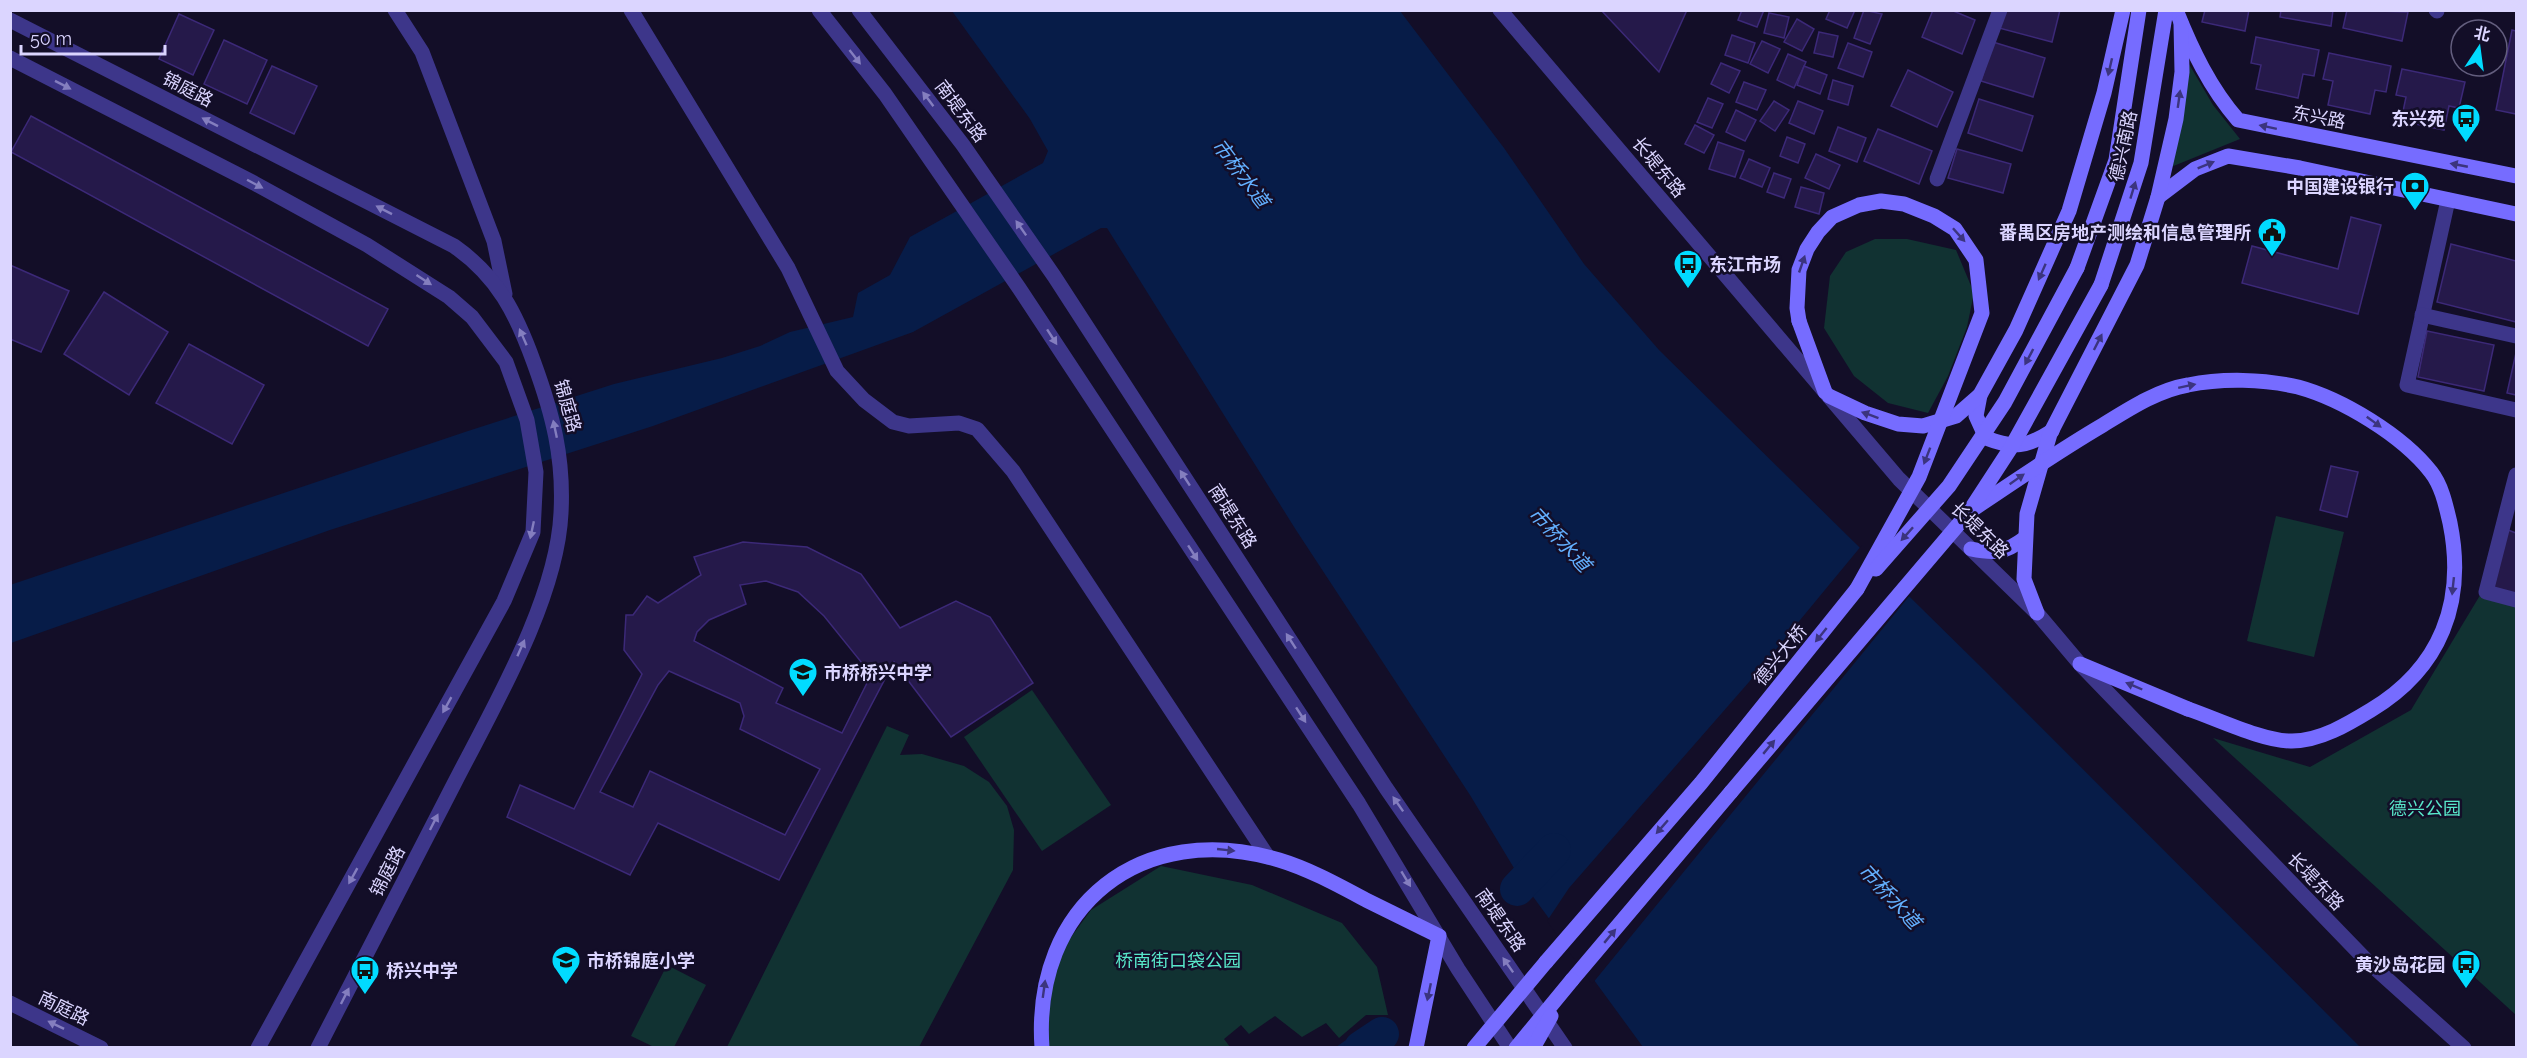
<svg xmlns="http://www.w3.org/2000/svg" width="2527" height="1058" viewBox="0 0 2527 1058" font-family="Raleway,'Noto Sans SC',sans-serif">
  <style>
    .green { fill: #113232 }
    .water { fill: #071c48 }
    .pier { fill: #130e28 }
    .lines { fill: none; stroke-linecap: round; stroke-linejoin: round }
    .river { stroke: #071c48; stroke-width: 34 }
    .building { fill: #25194a; stroke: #3c2978; stroke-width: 1.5; fill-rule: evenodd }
    .minor { stroke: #3d368a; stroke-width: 15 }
    .tertiary { stroke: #3d368a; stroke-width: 15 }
    .secondary { stroke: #766cff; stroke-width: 15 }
    .secondary-bridge { stroke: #766cff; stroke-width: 15 }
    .oneway { fill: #847ebf }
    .oneway2 { fill: #3b347e }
    .labels { text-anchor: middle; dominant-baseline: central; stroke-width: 5; stroke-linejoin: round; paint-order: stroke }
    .street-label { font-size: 18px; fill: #dbd5ff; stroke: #130e28 }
    .poi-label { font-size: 18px; font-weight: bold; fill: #dbd5ff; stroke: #130e28; text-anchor: end }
    .park-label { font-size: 18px; fill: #58e7ca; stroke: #130e28 }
    .water-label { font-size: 20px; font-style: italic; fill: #63b0ff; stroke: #130e28 }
  </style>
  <rect width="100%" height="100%" fill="#130e28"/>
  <g class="green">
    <path d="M2189,64L2213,105L2240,139L2171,167Z"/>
    <path d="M1875,239H1907L1956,250L1974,293L1967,327L1948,376L1928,413L1888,403L1854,376L1824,328L1830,276L1846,252Z"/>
    <path d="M2276,516L2344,532L2314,657L2247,641Z"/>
    <path d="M2482,592L2516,602V1015L2213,738L2310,767L2411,710Z"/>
    <path d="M1032,690L1111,805L1042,851L964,737Z"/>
    <path d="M887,726L909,735L900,755L922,754L964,766L989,782L1007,806L1014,830L1013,870L919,1047H727Z"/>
    <path d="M1161,866L1252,885L1342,923L1377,967L1388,1015H1366L1339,1038L1326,1023L1302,1037L1275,1016L1249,1034L1241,1025L1224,1039L1230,1047L1049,1048L1048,998L1060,952L1091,910Z"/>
    <path d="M667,965L706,985L674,1047H654L631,1036Z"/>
  </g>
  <g class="water">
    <path d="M952,11H1400L1504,148L1584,264L1659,350L1984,670L2360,1047H1643L1523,883L1470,795L1296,530L1107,228H1101L913,332L653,426L330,530L11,643L10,585L468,431L614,384L722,358L760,346L790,332L853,317L858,293L890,275L910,237L1043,163L1048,151L1030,119Z"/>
    <path d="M1355,1034L1376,1038L1374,1047H1336Z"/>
  </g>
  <path class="pier" d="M1862,545L1911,594L1592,984L1547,921L1569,888L1749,682Z"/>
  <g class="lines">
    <g class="river">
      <path d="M1517,889L1554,850"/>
      <path d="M1361,1048L1382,1034"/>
    </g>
  </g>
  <g class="building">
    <path d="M1601,10H1687L1659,72Z"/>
    <path d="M1742,10H1764L1757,27L1738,20Z"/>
    <path d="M1830,10H1855L1847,28L1826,19Z"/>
    <path d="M1864,10L1882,14L1870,44L1854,38Z"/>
    <path d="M1933,10H1951L1975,20L1962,54L1922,37Z"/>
    <path d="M2003,10H2060L2052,42L1999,28Z"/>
    <path d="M2205,10H2249L2245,31L2202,22Z"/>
    <path d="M2281,10H2333L2331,26L2280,17Z"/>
    <path d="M2347,10L2408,12L2402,41L2343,28Z"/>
    <path d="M1769,13L1789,17L1784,38L1764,33Z"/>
    <path d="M179,14L214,30L193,75L159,59Z"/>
    <path d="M1797,19L1814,29L1802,51L1784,42Z"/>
    <path d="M2512,30L2516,31V114L2496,110Z"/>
    <path d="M1819,32L1838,36L1833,57L1814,53Z"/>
    <path d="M1732,35L1755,43L1748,63L1725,55Z"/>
    <path d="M2256,37L2319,50L2314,76L2303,74L2298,98L2256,89L2261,65L2251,63Z"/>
    <path d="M224,40L267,60L247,104L204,84Z"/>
    <path d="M1762,41L1780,49L1768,73L1750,64Z"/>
    <path d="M1993,42L2045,58L2033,97L1981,81Z"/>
    <path d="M1848,43L1872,52L1863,77L1838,68Z"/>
    <path d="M2329,53L2391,66L2386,92L2375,90L2370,114L2328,105L2333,81L2323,79Z"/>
    <path d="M1788,54L1806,62L1794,88L1777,80Z"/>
    <path d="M1721,63L1740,71L1729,93L1711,84Z"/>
    <path d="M272,66L317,86L294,134L250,113Z"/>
    <path d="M1804,66L1827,75L1820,94L1797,85Z"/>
    <path d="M2402,69L2465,82L2459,108L2449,106L2444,130L2401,121L2406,97L2396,95Z"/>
    <path d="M1908,70L1953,92L1937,127L1891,106Z"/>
    <path d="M1833,80L1853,86L1848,105L1828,99Z"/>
    <path d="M1744,82L1766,90L1757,110L1736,102Z"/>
    <path d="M1708,98L1723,104L1712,128L1697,122Z"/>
    <path d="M1979,99L2033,116L2022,151L1968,133Z"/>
    <path d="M1774,101L1789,110L1775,131L1760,121Z"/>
    <path d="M1798,101L1823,111L1814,134L1789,123Z"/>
    <path d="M1736,110L1756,120L1745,141L1726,132Z"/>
    <path d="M31,116L388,309L368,346L11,152Z"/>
    <path d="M1695,125L1714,135L1704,153L1685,144Z"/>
    <path d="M1838,127L1866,138L1857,162L1829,151Z"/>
    <path d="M1878,129L1932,151L1919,184L1864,161Z"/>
    <path d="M1787,137L1805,144L1798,163L1780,156Z"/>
    <path d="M1718,142L1744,151L1735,177L1709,169Z"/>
    <path d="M1957,149L2011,164L2003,193L1948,178Z"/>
    <path d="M1816,154L1840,165L1829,189L1805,178Z"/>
    <path d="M1749,159L1770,168L1762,187L1740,178Z"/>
    <path d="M1774,173L1791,179L1784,198L1767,192Z"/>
    <path d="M1801,187L1824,193L1819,214L1795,207Z"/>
    <path d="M2351,217L2381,225L2358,314L2242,283L2252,246L2338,269Z"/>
    <path d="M2451,244L2516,261V322L2437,302Z"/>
    <path d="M10,265L69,291L41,352L10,339Z"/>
    <path d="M104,292L168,332L129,395L64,354Z"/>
    <path d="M2427,331L2494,345L2484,391L2418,377Z"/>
    <path d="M189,344L264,385L232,444L156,403Z"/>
    <path d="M2516,353V395L2507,393Z"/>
    <path d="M2331,466L2358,472L2347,517L2320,510Z"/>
    <path d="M2508,530L2516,533V595L2492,589Z"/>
    <path d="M743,542L807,547L861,574L900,628L956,601L990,617L1033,683L951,737L894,662L779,880L658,823L630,875L507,817L520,785L574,809L642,674L624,650L626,615H633L647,596L658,603L701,575L694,557ZM766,581L798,592L824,616L862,663L868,681L842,733L776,703L783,688L694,641L697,632L709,620L746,604L740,585ZM669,671L740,703L744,716L740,729L820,769L785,835L650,771L633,807L600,792L658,685Z"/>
  </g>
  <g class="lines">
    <g class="minor">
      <path d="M395,10L422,52L494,241L505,294"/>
      <path d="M631,10L788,268L837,371L864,400L893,422L909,426L959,423L977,429L1013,471L1268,857"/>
      <path d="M2436,10L2437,11"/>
      <path d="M10,20L454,246C498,277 516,313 534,363C553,415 564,458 561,513C557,599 494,706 455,782C410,870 364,959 318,1048"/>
      <path d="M10,58L254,183L367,245L449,297L472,317L506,362L527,420L536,472L533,532L504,601L258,1048"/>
      <path d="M1937,179L2000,10"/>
      <path d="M2448,200L2407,385L2516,410"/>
      <path d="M2422,315L2516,336"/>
      <path d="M2516,475L2486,592L2516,600"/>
    </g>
    <g class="tertiary">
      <path d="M819,10L885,94L1019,288L1359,804L1458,969L1510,1048"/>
      <path d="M859,10L963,145L1054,276L1386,788L1565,1048"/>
      <path d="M1500,10L1899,479L2037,613L2080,664L2367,961L2464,1048"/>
      <path d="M10,1003L101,1048"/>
    </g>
    <g class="secondary">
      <path d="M2176,10C2192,50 2210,88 2238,120L2516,176"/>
      <path d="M2158,197L2195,169L2228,156L2300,168L2516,214"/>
      <path d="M2077,268L2116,160L2139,10"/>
      <path d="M2101,285L2141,163L2166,10"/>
      <path d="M1799,321L1825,392"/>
      <path d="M1980,395L1976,416L1986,438C2014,449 2027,447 2052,431"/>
      <path d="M1829,396L1865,413L1898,424L1923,426L1956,416L1980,395L2016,330L2069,211L2104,93L2123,10"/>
      <path d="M1971,549C1995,554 2005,553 2025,538"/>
      <path d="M2037,613L2024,579L2027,514L2050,434L2137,265L2158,197L2176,119L2182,72L2181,23"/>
      <path d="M2080,664L2188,709"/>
      <path d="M1546,962L1701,783L1857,589"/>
      <path d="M1572,980L1731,792"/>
      <path d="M1042,1048C1032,905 1142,819 1279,860C1309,869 1338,885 1366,900C1390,912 1415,924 1439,936L1416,1048"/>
    </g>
    <g class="secondary-bridge">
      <path d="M1799,321L1797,308L1799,270L1807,249L1818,232L1832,217L1859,205L1881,201L1904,204L1934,216L1955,229L1976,260L1982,313L1919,477L1857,589"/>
      <path d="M1969,512C2013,482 2057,452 2103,425C2129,409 2158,390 2188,385C2222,378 2264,379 2298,387C2342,399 2402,435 2431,472C2442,486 2446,506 2450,523C2466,602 2441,668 2371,710C2348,724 2320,741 2292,741C2265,742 2215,718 2188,709"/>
      <path d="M1876,569L1949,486L2005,402L2077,268"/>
      <path d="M1731,792L1969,512L2012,446L2101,285"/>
      <path d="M1474,1048L1546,962"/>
      <path d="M1516,1048L1572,980"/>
      <path d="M1533,1048L1551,1016"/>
    </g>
  </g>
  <defs><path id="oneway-solid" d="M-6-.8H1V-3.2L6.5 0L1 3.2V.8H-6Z" transform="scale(1.5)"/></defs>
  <g class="oneway">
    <use href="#oneway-solid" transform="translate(855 57) rotate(52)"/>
    <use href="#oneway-solid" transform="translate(63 85) rotate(27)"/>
    <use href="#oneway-solid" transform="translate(928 99) rotate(-127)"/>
    <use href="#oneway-solid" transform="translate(210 122) rotate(-153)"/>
    <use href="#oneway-solid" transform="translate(255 184) rotate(28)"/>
    <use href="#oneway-solid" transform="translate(384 210) rotate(-153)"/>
    <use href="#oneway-solid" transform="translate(1021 228) rotate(-125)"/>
    <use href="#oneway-solid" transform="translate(424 280) rotate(33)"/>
    <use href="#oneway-solid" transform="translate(523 337) rotate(-114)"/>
    <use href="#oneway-solid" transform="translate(1052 337) rotate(57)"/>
    <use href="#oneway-solid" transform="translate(555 429) rotate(-102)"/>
    <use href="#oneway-solid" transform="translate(1185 478) rotate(-123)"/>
    <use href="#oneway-solid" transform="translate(532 530) rotate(102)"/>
    <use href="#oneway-solid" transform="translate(1193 553) rotate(57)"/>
    <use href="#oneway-solid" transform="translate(1291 641) rotate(-123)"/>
    <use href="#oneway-solid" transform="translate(521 648) rotate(-66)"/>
    <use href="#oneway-solid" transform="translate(447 705) rotate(119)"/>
    <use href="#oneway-solid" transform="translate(1301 715) rotate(57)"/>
    <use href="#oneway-solid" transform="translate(1398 804) rotate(-125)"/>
    <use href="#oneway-solid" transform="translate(434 822) rotate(-63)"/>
    <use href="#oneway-solid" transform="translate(353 876) rotate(119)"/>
    <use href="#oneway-solid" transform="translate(1406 879) rotate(59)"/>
    <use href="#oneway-solid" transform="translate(1508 965) rotate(-125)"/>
    <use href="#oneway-solid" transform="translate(345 996) rotate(-63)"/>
    <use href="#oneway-solid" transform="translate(56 1025) rotate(-154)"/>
  </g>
  <g class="oneway2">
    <use href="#oneway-solid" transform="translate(2110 67) rotate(103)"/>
    <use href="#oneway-solid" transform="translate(2179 99) rotate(-82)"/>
    <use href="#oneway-solid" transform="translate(2268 127) rotate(-168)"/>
    <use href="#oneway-solid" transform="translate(2206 165) rotate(-22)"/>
    <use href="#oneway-solid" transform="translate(2459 165) rotate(-169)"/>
    <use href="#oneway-solid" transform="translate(2133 190) rotate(-73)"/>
    <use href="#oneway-solid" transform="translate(1959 235) rotate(48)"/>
    <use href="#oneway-solid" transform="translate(1802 264) rotate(-71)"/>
    <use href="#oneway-solid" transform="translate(2042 272) rotate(114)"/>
    <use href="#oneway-solid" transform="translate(2098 342) rotate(-63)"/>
    <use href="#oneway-solid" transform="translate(2029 357) rotate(118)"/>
    <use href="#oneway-solid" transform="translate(2187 386) rotate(-12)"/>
    <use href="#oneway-solid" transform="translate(1870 415) rotate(-160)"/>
    <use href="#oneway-solid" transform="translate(2374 422) rotate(36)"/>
    <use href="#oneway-solid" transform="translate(1927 456) rotate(111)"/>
    <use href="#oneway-solid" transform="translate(2017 479) rotate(-35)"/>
    <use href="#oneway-solid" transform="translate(1907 534) rotate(132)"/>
    <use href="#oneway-solid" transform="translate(2453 586) rotate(96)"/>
    <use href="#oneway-solid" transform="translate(1821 635) rotate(129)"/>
    <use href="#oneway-solid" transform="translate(2134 686) rotate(-157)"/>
    <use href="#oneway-solid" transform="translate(1769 747) rotate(-50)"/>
    <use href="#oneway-solid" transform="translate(1662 827) rotate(131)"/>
    <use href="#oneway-solid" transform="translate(1226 850) rotate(6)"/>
    <use href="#oneway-solid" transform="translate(1610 936) rotate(-50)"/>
    <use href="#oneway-solid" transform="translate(1044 989) rotate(-82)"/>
    <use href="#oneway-solid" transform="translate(1429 992) rotate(102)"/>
  </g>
  <defs>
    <g id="bus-pin" transform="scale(1.5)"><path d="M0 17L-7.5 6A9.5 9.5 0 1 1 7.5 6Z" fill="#01dbff" stroke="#130e28"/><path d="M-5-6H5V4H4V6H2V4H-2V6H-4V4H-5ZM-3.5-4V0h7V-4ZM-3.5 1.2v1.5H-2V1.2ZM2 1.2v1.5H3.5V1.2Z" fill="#111"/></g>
    <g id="bank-pin" transform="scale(1.5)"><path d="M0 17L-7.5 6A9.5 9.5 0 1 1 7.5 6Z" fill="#01dbff" stroke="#130e28"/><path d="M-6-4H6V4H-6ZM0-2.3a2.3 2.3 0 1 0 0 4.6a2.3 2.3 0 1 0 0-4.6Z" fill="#111"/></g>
    <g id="civic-pin" transform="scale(1.5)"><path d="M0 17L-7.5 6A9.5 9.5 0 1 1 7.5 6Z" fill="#01dbff" stroke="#130e28"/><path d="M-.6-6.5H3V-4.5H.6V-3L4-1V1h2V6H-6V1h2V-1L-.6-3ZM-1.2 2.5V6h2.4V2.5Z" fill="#111"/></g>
    <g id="school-pin" transform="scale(1.5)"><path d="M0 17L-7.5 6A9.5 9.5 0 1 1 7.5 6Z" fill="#01dbff" stroke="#130e28"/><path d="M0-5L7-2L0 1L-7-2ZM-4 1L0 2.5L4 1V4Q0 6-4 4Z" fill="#111"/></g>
  </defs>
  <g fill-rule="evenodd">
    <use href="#bus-pin" x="2466" y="118"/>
    <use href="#bank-pin" x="2415" y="186"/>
    <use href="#civic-pin" x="2272" y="232"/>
    <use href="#bus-pin" x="1688" y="264"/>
    <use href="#school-pin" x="803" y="672"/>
    <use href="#school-pin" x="566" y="960"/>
    <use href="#bus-pin" x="2466" y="964"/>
    <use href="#bus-pin" x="365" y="970"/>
  </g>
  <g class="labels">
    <g class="street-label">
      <text transform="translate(188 89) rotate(27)">锦庭路</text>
      <text transform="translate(961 111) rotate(53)">南堤东路</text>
      <text transform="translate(2319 117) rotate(11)">东兴路</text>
      <text transform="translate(2123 146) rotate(-78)">德兴南路</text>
      <text transform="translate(1659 167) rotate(50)">长堤东路</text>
      <text transform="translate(568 406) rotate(74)">锦庭路</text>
      <text transform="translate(1233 516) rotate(57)">南堤东路</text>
      <text transform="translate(1980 530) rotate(44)">长堤东路</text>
      <text transform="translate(1780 655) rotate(-51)">德兴大桥</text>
      <text transform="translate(387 871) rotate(-63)">锦庭路</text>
      <text transform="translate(2316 881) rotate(46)">长堤东路</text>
      <text transform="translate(1501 920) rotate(55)">南堤东路</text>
      <text transform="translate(64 1008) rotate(26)">南庭路</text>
    </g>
    <g class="poi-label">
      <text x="2445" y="118">东兴苑</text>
      <text x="2394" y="186">中国建设银行</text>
      <text x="2251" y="232">番禺区房地产测绘和信息管理所</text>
      <text x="1709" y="264" text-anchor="start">东江市场</text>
      <text x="824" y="672" text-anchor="start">市桥桥兴中学</text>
      <text x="587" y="960" text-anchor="start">市桥锦庭小学</text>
      <text x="2445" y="964">黄沙岛花园</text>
      <text x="386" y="970" text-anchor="start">桥兴中学</text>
    </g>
    <g class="park-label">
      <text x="2425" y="808">德兴公园</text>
      <text x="1178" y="960">桥南街口袋公园</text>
    </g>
    <g class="water-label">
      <text transform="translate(1241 173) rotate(53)">市桥水道</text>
      <text transform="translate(1560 539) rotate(47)">市桥水道</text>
      <text transform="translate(1890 896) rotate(47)">市桥水道</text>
    </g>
  </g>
  <rect width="2527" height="1058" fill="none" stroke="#dbd5ff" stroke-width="24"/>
  <g transform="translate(2479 48) rotate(13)"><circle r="28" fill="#130e28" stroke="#635e7e" stroke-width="1.5"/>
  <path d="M0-4.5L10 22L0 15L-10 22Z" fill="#01dbff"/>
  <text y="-9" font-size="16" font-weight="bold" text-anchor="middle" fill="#dbd5ff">北</text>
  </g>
  <path d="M21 45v9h144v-9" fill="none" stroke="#dbd5ff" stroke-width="3"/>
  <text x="30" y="45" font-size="18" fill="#dbd5ff" stroke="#130e28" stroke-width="4.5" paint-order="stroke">50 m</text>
</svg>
